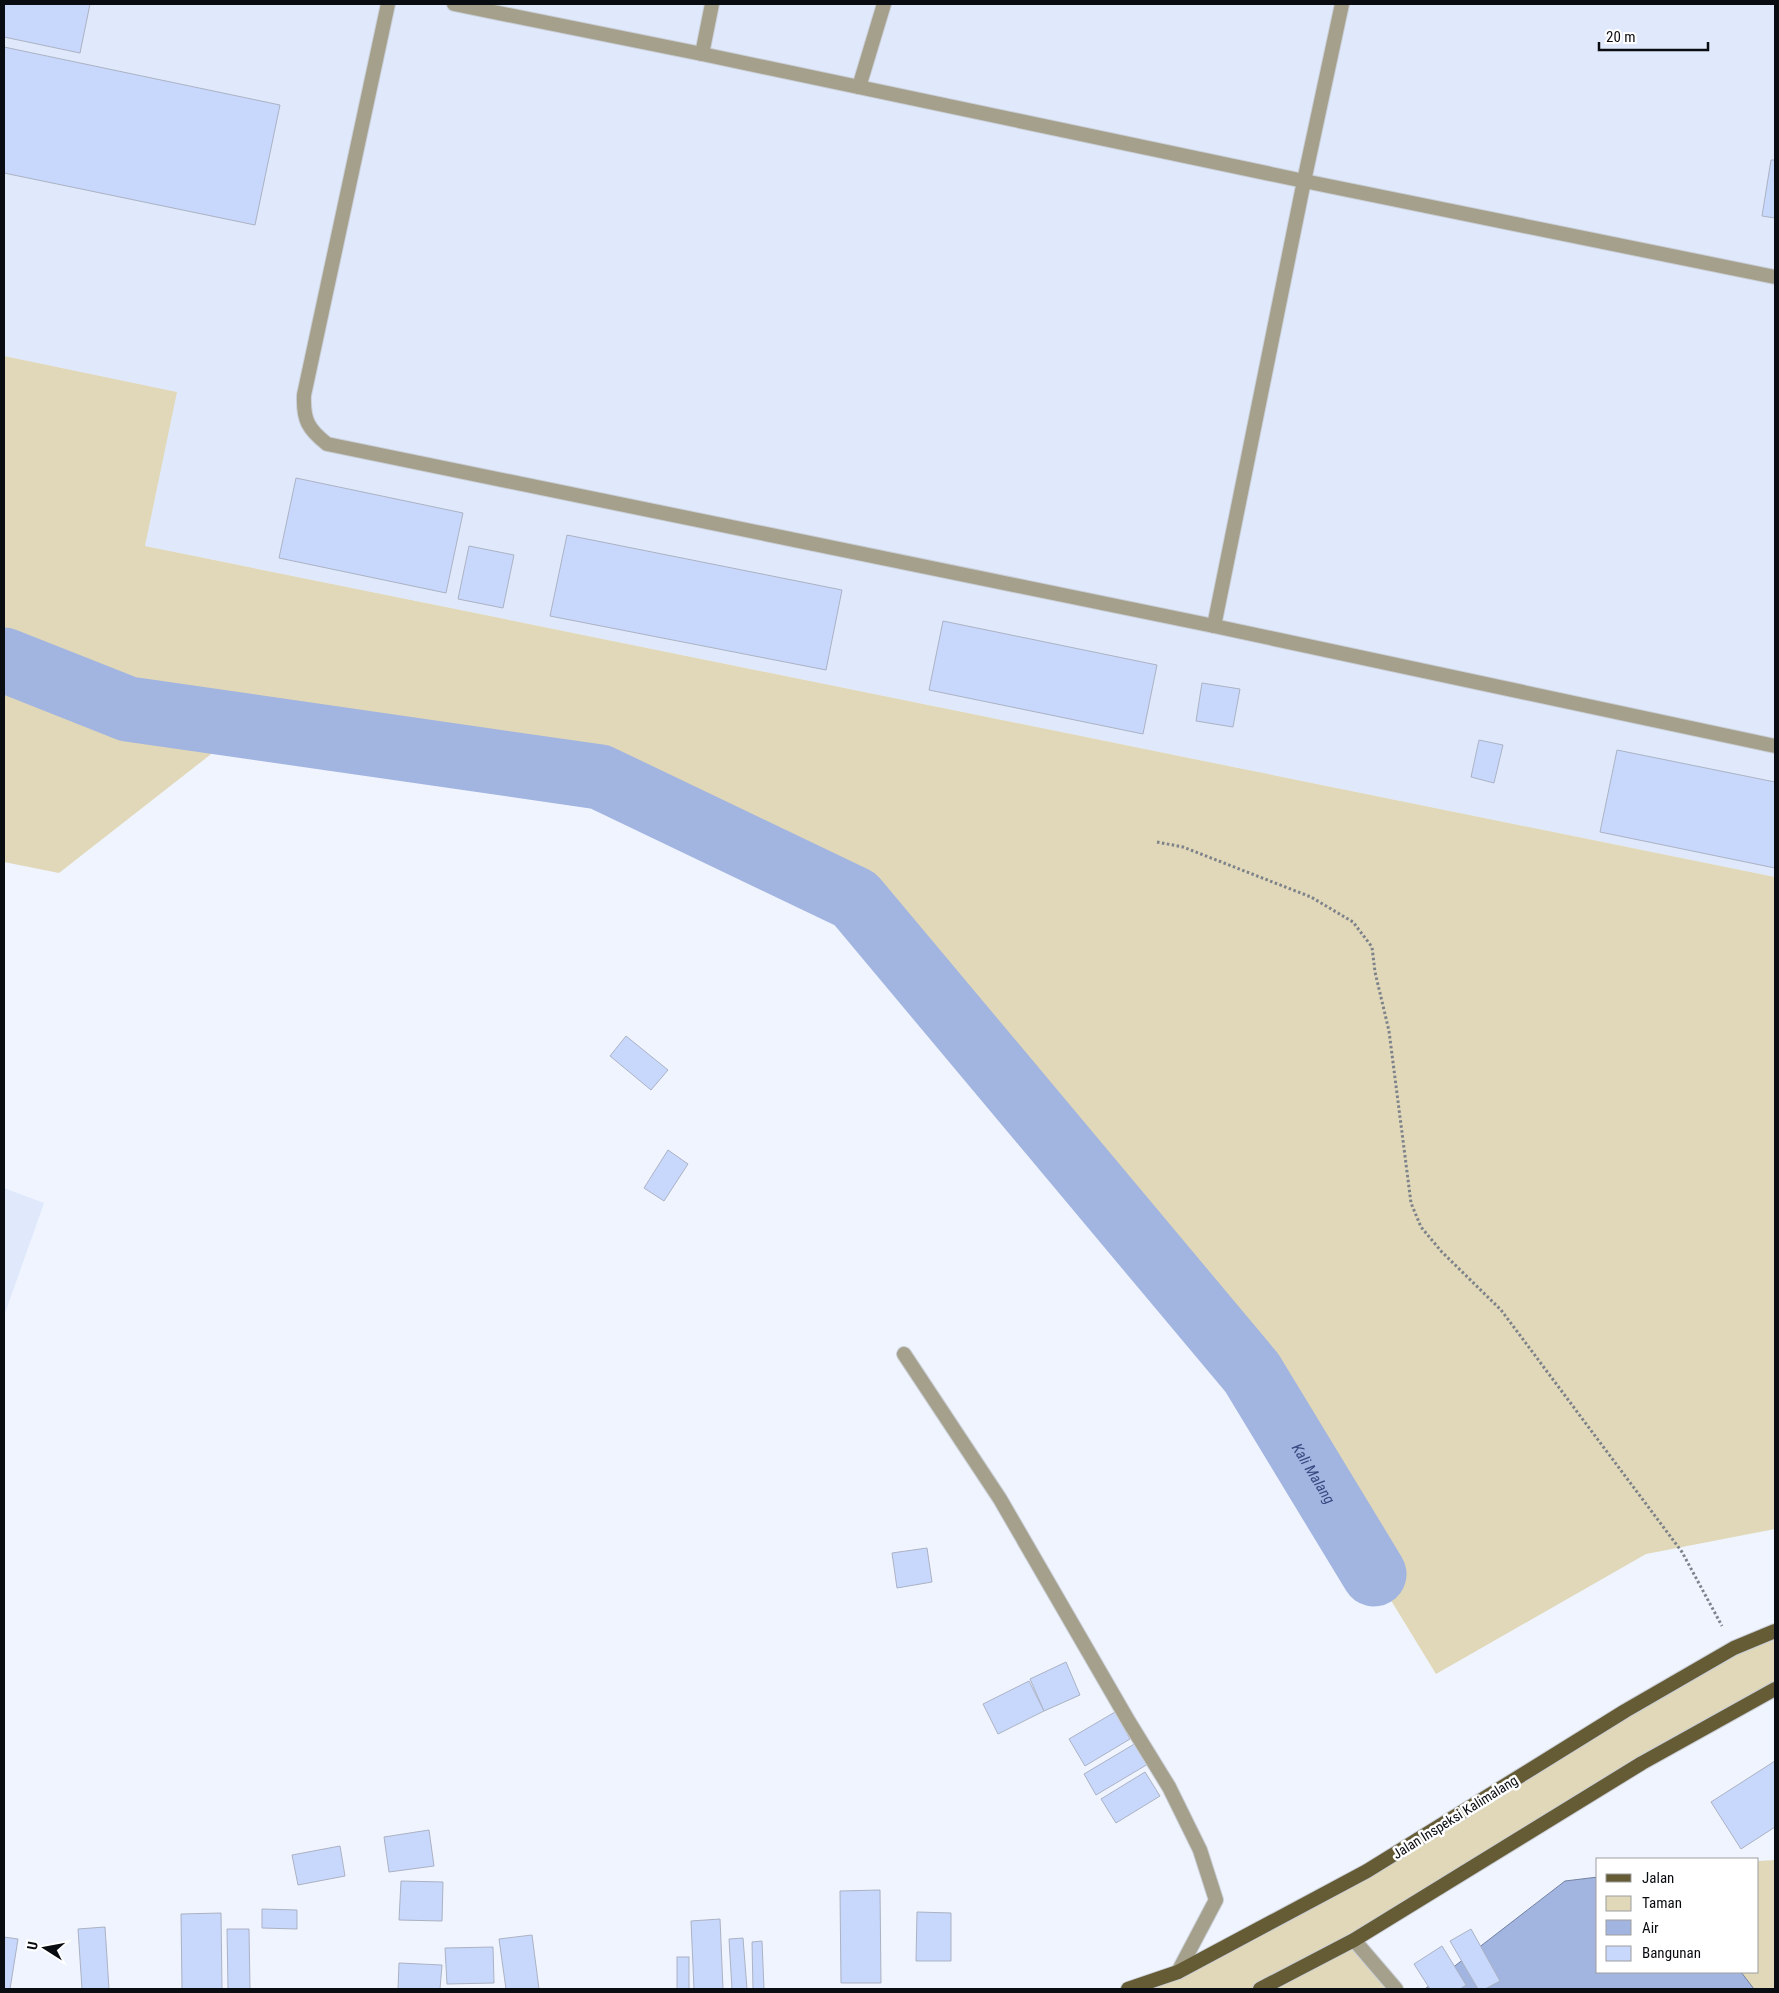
<svg xmlns="http://www.w3.org/2000/svg" width="1779" height="1993" viewBox="0 0 1779 1993" font-family="'Roboto Condensed',sans-serif">
  <style>
    .built { fill: #e0e9fc }
    .green { fill: #e0d8b8 }
    .water { fill: #a2b4e0; stroke: #7482a2 }
    .lines { fill: none; stroke-linecap: round; stroke-linejoin: round }
    .river { stroke: #a2b4e0; stroke-width: 65 }
    .building { fill: #c8d7fc; stroke: #abb2c3 }
    .service-casing { stroke: #cacfd8; stroke-width: 16 }
    .minor-casing { stroke: #cacfd8; stroke-width: 16 }
    .primary-casing { stroke: #cacfd8; stroke-width: 16 }
    .path { stroke: #7e828a; stroke-width: 3; stroke-dasharray: 2.5 2.5; stroke-linecap: butt }
    .service { stroke: #a5a08b; stroke-width: 14 }
    .minor { stroke: #a5a08b; stroke-width: 14 }
    .primary { stroke: #655b35; stroke-width: 14 }
    .labels { text-anchor: middle; dominant-baseline: central; stroke-width: 5; stroke-linejoin: round; paint-order: stroke }
    .street-label { font-size: 14px; fill: #090c11; stroke: #fff }
    .water-label { font-size: 15px; font-style: italic; fill: #364a81; stroke: #fff }
  </style>
  <rect width="100%" height="100%" fill="#eff4fe"/>
  <g class="built">
    <path d="M4,4H1775V877L145,546L176,392L4,356Z"/>
    <path d="M4,1188L44,1203L4,1316Z"/>
  </g>
  <g class="green">
    <path d="M4,356L177,392L145,546L1775,877V1529L1646,1554L1436,1674L1252,1373L855,899L600,777L247,726L59,873L4,862Z"/>
    <path d="M1775,1631V1689L1355,1939L1399,1989H1116L1178,1972Z"/>
    <path d="M1775,1860V1989H1632L1621,1972H1758V1861Z"/>
  </g>
  <path class="water" d="M1598,1877V1972H1741L1754,1989H1425L1565,1881Z"/>
  <g class="lines">
    <path class="river" id="s1" d="M4,660L128,709L600,777L855,899L1252,1373L1374,1574"/>
  </g>
  <g class="building">
    <path d="M4,4H90L80,53L4,37Z"/>
    <path d="M4,47L280,105L255,225L4,173Z"/>
    <path d="M1771,160H1775V218L1762,216Z"/>
    <path d="M296,478L463,513L446,593L279,558Z"/>
    <path d="M567,535L842,590L826,670L550,616Z"/>
    <path d="M469,546L514,555L503,608L458,599Z"/>
    <path d="M943,621L1157,665L1143,734L929,690Z"/>
    <path d="M1202,683L1240,689L1233,727L1196,721Z"/>
    <path d="M1479,740L1503,745L1494,783L1471,777Z"/>
    <path d="M1617,750L1775,782V868L1600,832Z"/>
    <path d="M626,1036L668,1070L651,1090L610,1056Z"/>
    <path d="M668,1150L688,1164L664,1201L644,1188Z"/>
    <path d="M927,1548L932,1582L897,1588L892,1553Z"/>
    <path d="M1066,1662L1080,1695L1044,1711L1030,1679Z"/>
    <path d="M1029,1681L1044,1711L998,1734L983,1704Z"/>
    <path d="M1115,1712L1130,1739L1085,1766L1069,1739Z"/>
    <path d="M1136,1743L1148,1764L1096,1795L1084,1774Z"/>
    <path d="M1775,1761V1827L1741,1849L1711,1802Z"/>
    <path d="M1145,1772L1160,1796L1116,1823L1101,1799Z"/>
    <path d="M429,1830L434,1866L389,1872L384,1837Z"/>
    <path d="M340,1846L345,1876L298,1885L292,1855Z"/>
    <path d="M401,1881L443,1882L442,1921L399,1920Z"/>
    <path d="M880,1890L881,1983H841L840,1891Z"/>
    <path d="M262,1909L297,1910V1929L262,1928Z"/>
    <path d="M917,1912L951,1913V1961H916Z"/>
    <path d="M221,1913L222,1989H182L181,1914Z"/>
    <path d="M720,1919L723,1989H694L691,1921Z"/>
    <path d="M105,1927L109,1989H82L78,1929Z"/>
    <path d="M227,1929H249L250,1989H228Z"/>
    <path d="M1471,1929L1500,1981L1485,1989H1478L1450,1941Z"/>
    <path d="M532,1935L539,1989H506L499,1939Z"/>
    <path d="M4,1937L18,1939L10,1989H4Z"/>
    <path d="M743,1938L747,1989H732L729,1939Z"/>
    <path d="M762,1941L764,1989H753L752,1942Z"/>
    <path d="M1442,1946L1466,1985L1460,1989H1430L1414,1964Z"/>
    <path d="M493,1947L494,1983L447,1984L445,1948Z"/>
    <rect x="677" y="1957" width="12" height="32"/>
    <path d="M399,1963L442,1965L440,1989H398Z"/>
  </g>
  <g class="lines">
    <g class="service-casing">
      <g id="service">
        <path d="M388,4L304,395C303,420 308,429 327,444L1214,626"/>
        <path d="M454,4L702,54L1304,181L1214,626L1775,746"/>
        <path d="M1342,4L1304,181L1775,277"/>
        <path d="M702,54L712,4"/>
        <path d="M859,87L884,4"/>
      </g>
    </g>
    <g class="minor-casing">
      <g id="minor">
        <path d="M904,1354L1000,1499L1129,1722L1169,1787L1200,1850L1216,1900L1178,1972"/>
        <path d="M1354,1940L1396,1989"/>
      </g>
    </g>
    <g class="primary-casing">
      <g id="primary">
        <path d="M1128,1989L1178,1972L1367,1871L1625,1711L1734,1648L1775,1631"/>
        <path d="M1260,1989L1354,1940L1642,1763L1775,1689"/>
      </g>
    </g>
    <path class="path" d="M1157,842L1183,847L1311,897L1353,922L1372,947L1375,972L1389,1031L1411,1203L1421,1227L1441,1251L1501,1310L1682,1552L1722,1626"/>
    <use href="#service" class="service"/>
    <use href="#minor" class="minor"/>
    <use href="#primary" class="primary"/>
  </g>
  <g class="labels">
    <g class="street-label">
      <text transform="translate(1455 1817) rotate(-32)">Jalan Inspeksi Kalimalang</text>
    </g>
    <g class="water-label">
      <text stroke="none"><textPath href="#s1" startOffset="1629">Kali Malang</textPath></text>
    </g>
  </g>
  <rect width="1779" height="1993" fill="none" stroke="#090c11" stroke-width="10"/>
  <rect x="1596" y="1858" width="162" height="115" fill="#ffffff" stroke="#9d9ea0"/>
  <rect x="1606" y="1874" width="25" height="8" fill="#655b35" stroke="#9d9ea0"/>
  <text x="1642" y="1883" font-size="15" fill="#090c11">Jalan</text>
  <rect x="1606" y="1896" width="25" height="15" fill="#e0d8b8" stroke="#9d9ea0"/>
  <text x="1642" y="1908" font-size="15" fill="#090c11">Taman</text>
  <rect x="1606" y="1920" width="25" height="15" fill="#a2b4e0" stroke="#9d9ea0"/>
  <text x="1642" y="1933" font-size="15" fill="#090c11">Air</text>
  <rect x="1606" y="1946" width="25" height="15" fill="#c8d7fc" stroke="#9d9ea0"/>
  <text x="1642" y="1958" font-size="15" fill="#090c11">Bangunan</text>
  <g transform="translate(45 1948) rotate(281)" stroke="#ffffff" stroke-width="4" paint-order="stroke">
  <path d="M0-4L9 19L0 12L-9 19Z" fill="#090c11"/>
  <text y="-8" font-size="14" font-weight="bold" text-anchor="middle" fill="#090c11">U</text>
  </g>
  <path d="M1599 42v8h109v-8" fill="none" stroke="#090c11" stroke-width="2.5"/>
  <text x="1606" y="42" font-size="15" fill="#090c11" stroke="#ffffff" stroke-width="4" paint-order="stroke">20 m</text>
</svg>
